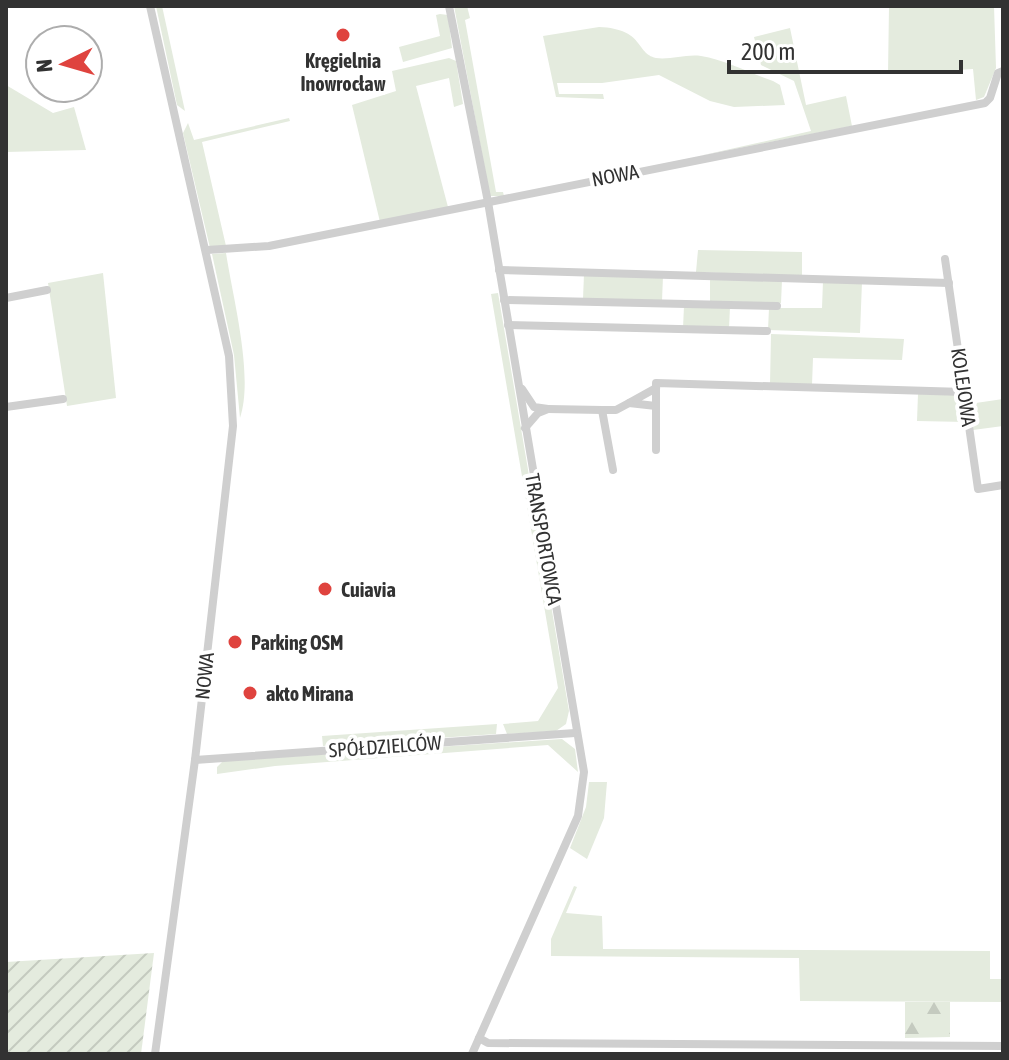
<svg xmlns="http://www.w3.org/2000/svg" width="1009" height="1060" viewBox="0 0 1009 1060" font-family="'Asap Condensed',sans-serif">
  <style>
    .grass { fill: #e4ebde }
    .forest { fill: url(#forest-firs) }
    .garden { fill: url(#garden-furrows) }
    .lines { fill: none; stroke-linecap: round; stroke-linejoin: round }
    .street { stroke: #cfcfcf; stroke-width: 8 }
    .poi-dot { fill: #df433e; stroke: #fff; stroke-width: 3 }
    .labels { text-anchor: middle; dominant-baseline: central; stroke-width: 8; stroke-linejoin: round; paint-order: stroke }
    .poi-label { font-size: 20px; font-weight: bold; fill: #323232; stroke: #fff; text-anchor: start }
    .street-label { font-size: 20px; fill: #323232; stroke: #fff }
  </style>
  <defs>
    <pattern id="forest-firs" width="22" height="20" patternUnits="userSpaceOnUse" patternTransform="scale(2)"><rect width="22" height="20" fill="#e4ebde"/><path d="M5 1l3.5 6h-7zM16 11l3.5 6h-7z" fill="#c4cabf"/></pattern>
    <pattern id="garden-furrows" width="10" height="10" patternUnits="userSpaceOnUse" patternTransform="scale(2)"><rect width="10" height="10" fill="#e4ebde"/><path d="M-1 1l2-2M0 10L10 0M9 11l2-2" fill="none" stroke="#c4cabf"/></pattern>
  </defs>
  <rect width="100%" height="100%" fill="#fff"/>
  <g class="grass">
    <path d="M156,6H162L185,111L177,105Z"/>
    <path d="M454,6H467L470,18L465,20L496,192H503L504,196H490Z"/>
    <path d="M889,6H994L996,68L984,97L976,100L973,69L888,74Z"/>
    <path d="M440,14L448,15L452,48L403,62L399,47L440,36L436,15Z"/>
    <path d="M599,27C645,29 635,53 656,58C670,60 686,54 701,56C725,60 750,73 773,81L780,85L785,105L734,107L710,101L659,75L602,83H557L559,94H603L604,99L556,97L543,36Z"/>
    <path d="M790,28L806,105L846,96L852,126L699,156L811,131L794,81L761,65L754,37Z"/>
    <path d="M449,58L456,61L463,104L454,107L449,78L416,86L448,207L380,222L352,105L396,91L392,71Z"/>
    <path d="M6,85L53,113L74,107L86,150L6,152Z"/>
    <path d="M289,118L290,121L202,142L226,246L210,248L183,133L188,123L194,140Z"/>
    <path d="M698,250L802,252V276L696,272Z"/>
    <path d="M226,253C233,299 254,376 240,418L234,355L212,254Z"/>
    <path d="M103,273L116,398L67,406L48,283Z"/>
    <path d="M584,274L663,276L662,301L583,299Z"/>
    <path d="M710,277L782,280L781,303L710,301Z"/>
    <path d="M823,281L862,282L860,333L768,330L769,308H822Z"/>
    <path d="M498,293L569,711L566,724L556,731L507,734L503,724L538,721L558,688L491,294Z"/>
    <path d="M684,306L730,307L729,329L683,328Z"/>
    <path d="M771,334L904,339L902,360L813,358L812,385L770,384Z"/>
    <path d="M918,394L960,395L966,422L917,421Z"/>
    <path d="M1003,399V426L973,430L969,404Z"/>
    <path d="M497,724L496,734L323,746L322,736Z"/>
    <path d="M562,739L575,749L578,772L548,745L275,766L217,774V767L223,761Z"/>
    <path d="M589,782H607L604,818L587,859L570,848L586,807Z"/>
    <path d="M574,886L577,887L566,913L602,916L603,949L990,951V979H1003V1002L800,1001L799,958L551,956V939Z"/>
  </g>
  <path class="forest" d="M905,1002H950V1037L905,1038Z"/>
  <path class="garden" d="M154,953L141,1054H6V962Z"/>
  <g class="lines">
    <g class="street">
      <path d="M150,6L229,356L233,426L195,760L155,1054"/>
      <path d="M449,6L488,202L584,772L578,816L472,1054"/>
      <path d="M207,250L269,246L985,103L990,98L998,73L1003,71"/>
      <path d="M945,259L978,489L1003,485"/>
      <path d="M499,270L949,283"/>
      <path d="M6,298L47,290"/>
      <path d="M504,300L777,306"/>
      <path d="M508,325L767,331"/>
      <path d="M522,389L534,407L548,409L538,413L525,428"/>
      <path d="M656,406L629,403L656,388"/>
      <path d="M6,407L63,399"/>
      <path d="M548,409L602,410"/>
      <path d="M656,450V383L964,392"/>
      <path d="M613,470L602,410H616L629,403"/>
      <path d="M195,760L575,733"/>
      <path d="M479,1038L488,1043L1003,1046"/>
    </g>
  </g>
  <g class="poi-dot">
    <circle cx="343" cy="35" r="8"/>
    <circle cx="325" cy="589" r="8"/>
    <circle cx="235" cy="642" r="8"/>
    <circle cx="250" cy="693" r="8"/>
  </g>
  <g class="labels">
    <g class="poi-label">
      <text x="343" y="60" text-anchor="middle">Kręgielnia<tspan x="343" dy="23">Inowrocław</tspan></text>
      <text x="341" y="589">Cuiavia</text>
      <text x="251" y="642">Parking OSM</text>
      <text x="266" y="693">akto Mirana</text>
    </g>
    <g class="street-label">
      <text transform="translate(615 175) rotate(-11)">NOWA</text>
      <text transform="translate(964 387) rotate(82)">KOLEJOWA</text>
      <text transform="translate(544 539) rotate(80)">TRANSPORTOWCA</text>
      <text transform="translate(204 676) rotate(-84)">NOWA</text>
      <text transform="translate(385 746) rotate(-4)">SPÓŁDZIELCÓW</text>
    </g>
  </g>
  <rect width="1009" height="1060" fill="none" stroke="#323232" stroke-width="16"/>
  <g transform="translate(64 64) rotate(265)"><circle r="38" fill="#ffffff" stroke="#adadad" stroke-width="2"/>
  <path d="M0-6L14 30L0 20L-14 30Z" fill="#df433e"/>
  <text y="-12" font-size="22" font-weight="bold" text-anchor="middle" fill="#323232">N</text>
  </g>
  <path d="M729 60v12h232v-12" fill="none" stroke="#323232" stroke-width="4"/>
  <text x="741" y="60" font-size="24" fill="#323232" stroke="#ffffff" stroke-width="6" paint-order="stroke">200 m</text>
</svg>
